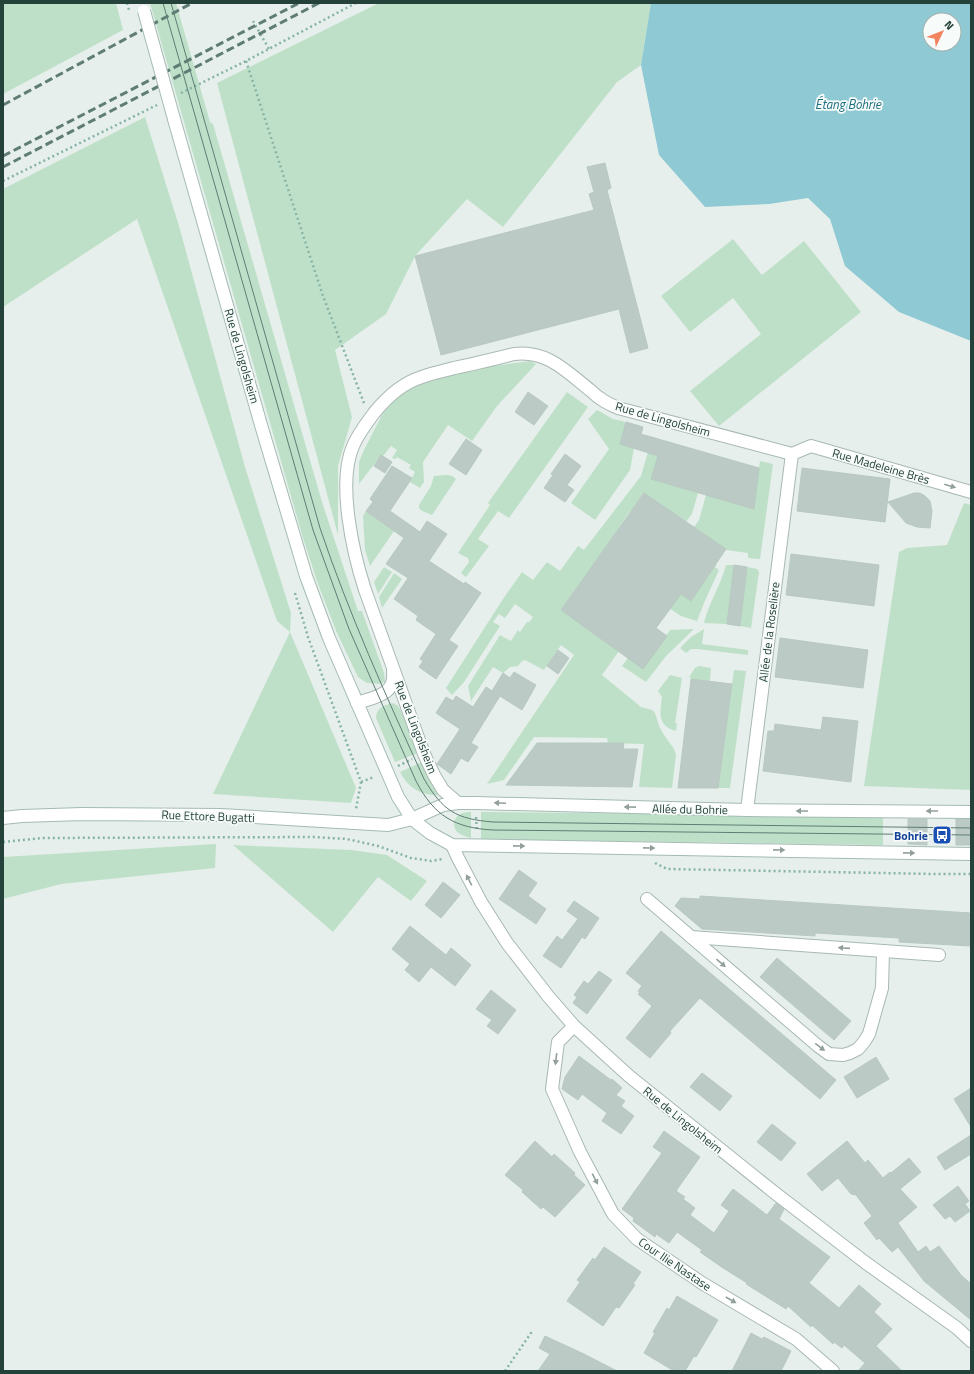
<svg xmlns="http://www.w3.org/2000/svg" width="974" height="1374" viewBox="0 0 974 1374" font-family="'Titillium Web',sans-serif">
  <style>
    .green { fill: #bfe0c8 }
    .water { fill: #8ec9d4; fill-rule: evenodd }
    .building { fill: #bbcac4; stroke: #b8c9c2 }
    .lines { fill: none; stroke-linecap: round; stroke-linejoin: round }
    .street-casing { stroke: #a8b8b2; stroke-width: 14 }
    .secondary-casing { stroke: #a4bbb3; stroke-width: 14 }
    .path { stroke: #86b3a5; stroke-width: 2.5; stroke-dasharray: 2 3; stroke-linecap: butt }
    .street { stroke: #fff; stroke-width: 12 }
    .secondary { stroke: #fff; stroke-width: 12 }
    .tram { stroke: #5f7d75; stroke-width: 1 }
    .rail { stroke: #5f7d75; stroke-width: 3; stroke-dasharray: 8 4; stroke-linecap: butt }
    .secondary-bridge-casing { stroke: #a4bbb3; stroke-width: 14; stroke-linecap: butt }
    .secondary-bridge { stroke: #fff; stroke-width: 12 }
    .oneway { fill: #92a09c }
    .labels { text-anchor: middle; dominant-baseline: central; stroke-width: 3.5; stroke-linejoin: round; paint-order: stroke }
    .street-label { font-size: 12px; fill: #24423a; stroke: #f7fbf9 }
    .transit-label { font-size: 12px; font-weight: bold; fill: #164399; stroke: #f7fbf9; text-anchor: end }
    .water-label { font-size: 13px; font-style: italic; fill: #1c6f80; stroke: #f7fbf9 }
  </style>
  <rect width="100%" height="100%" fill="#e6efeb"/>
  <g class="green">
    <path d="M3,3H116L123,30L3,94Z"/>
    <path d="M150,3H176L210,122L213,124L322,502L358,611H362L384,673L385,681L381,684L367,683L358,677L337,633L318,584L303,538Z"/>
    <path d="M379,3H651L641,65L617,82L503,227L467,199L415,256L386,314L335,350L352,417L338,466V535L217,83Z"/>
    <path d="M145,117L179,226L245,467L291,613L290,632L356,788L351,803L213,794L290,632L277,621L137,219L3,307V189Z"/>
    <path d="M733,239L762,275L804,241L861,312L719,426L690,391L761,334L733,298L690,332L661,296Z"/>
    <path d="M531,361L536,364L497,406L472,441L448,425L423,462L424,482L420,488L410,482L415,472L409,468L411,465L397,457L395,459L392,458L397,450L391,446L383,456L381,455L359,484V462L364,450L382,415L391,404L404,393L417,386L438,379L492,366Z"/>
    <path d="M567,392L588,407L509,518L498,511L478,539L489,546L466,577L461,573L469,562L468,558L458,553L490,505L488,503Z"/>
    <path d="M597,410L613,419L626,422L620,444L634,448L630,470L595,520L571,503L609,449L588,419Z"/>
    <path d="M652,438L662,441L652,479L698,493L692,514L686,522L644,493L638,501L662,518L655,528L630,511L608,544L636,564L584,577L561,610L619,651L602,675L641,707L652,710L655,713L659,726L664,735L674,749L676,755L672,788L639,787L644,744L608,743L607,738L534,737L504,780L487,784L574,655L561,645L544,670L525,660L522,661L518,666L510,667L503,673L493,667L471,701L468,686L500,635L511,641L518,630L520,632L527,622H529L533,617L515,604L505,618L499,614L493,622L500,626L464,682L452,695L446,688L503,599L522,572L533,580L547,562L560,571L578,546L584,550L641,476Z"/>
    <path d="M760,461L773,464L760,559L748,558V553L726,550L694,527L699,520L706,495L759,468Z"/>
    <path d="M447,475L452,476L456,479L432,515L422,511L419,508V505L431,486L434,476Z"/>
    <path d="M964,503L971,505V790L864,786L899,552L907,548L947,545Z"/>
    <path d="M366,511L394,531L370,566L365,550L363,516Z"/>
    <path d="M696,550L717,564L715,567L719,570L704,603L697,621L681,616L655,599L650,573L691,601Z"/>
    <path d="M726,565H734L727,624L704,623C709,602 721,585 726,565Z"/>
    <path d="M384,567L392,572L378,594L374,582Z"/>
    <path d="M747,567L757,569L759,572L751,628L740,626Z"/>
    <path d="M394,573L402,579L382,608L379,597Z"/>
    <path d="M694,629L666,656L646,682L622,666L628,658L643,668L670,630Z"/>
    <path d="M704,629L702,644L748,650V655L697,649H691L686,653L680,648L691,637Z"/>
    <path d="M699,666L711,668L710,681L691,679V678L689,677L695,668Z"/>
    <path d="M734,670L746,671L730,788H718Z"/>
    <path d="M670,675L682,678L675,723H677L676,731C657,726 660,712 662,697L658,691Z"/>
    <path d="M393,703L398,706L400,709L418,753L395,762L376,718C376,708 384,705 393,703Z"/>
    <path d="M422,762L432,785L438,795C420,795 408,788 400,772Z"/>
    <path d="M471,812V838C462,835 454,834 454,822C457,814 463,812 471,812Z"/>
    <path d="M481,812L883,816V845L481,839Z"/>
    <path d="M216,844L215,868L61,884L3,899V857Z"/>
    <path d="M233,845L352,850L387,855L427,881L411,901L378,877L333,932Z"/>
  </g>
  <path class="water" d="M651,3H971V341L899,312L845,266L830,219L808,198L769,204L705,207L659,155L641,65ZM930,20H954V44H930Z"/>
  <g class="building">
    <path d="M605,163L611,188L607,190L648,348L630,353L619,309L441,355L415,256L594,210L589,194L594,192L587,167Z"/>
    <path d="M528,392L548,406L534,425L515,412Z"/>
    <path d="M626,422L643,427L641,434L759,468L754,509L651,479L658,456L620,444Z"/>
    <path d="M466,439L482,450L466,475L449,464Z"/>
    <path d="M565,454L581,466L567,485L574,490L565,502L544,488L553,475L551,474Z"/>
    <path d="M381,455L392,462L385,473L374,466Z"/>
    <path d="M392,466L412,478L390,511L420,532L427,521L447,534L429,561L464,584L465,582L481,593L449,640L458,646L436,679L419,667L423,661L420,659L436,634L416,620L418,616L394,599L408,578L386,564L404,538L366,511L373,502L370,499Z"/>
    <path d="M802,468L890,479L885,522L797,511Z"/>
    <path d="M644,493L726,549L691,601L681,594L656,628L667,636L643,669L561,610Z"/>
    <path d="M914,493H920L925,496L930,501L932,511L930,528L917,527L906,523L888,502Z"/>
    <path d="M791,554L879,565L874,606L786,595Z"/>
    <path d="M734,565L747,567L740,626L727,624Z"/>
    <path d="M780,638L868,650L863,688L775,677Z"/>
    <path d="M558,650L569,658L558,674L547,666Z"/>
    <path d="M514,672L536,685L522,710L492,691L503,673L510,678Z"/>
    <path d="M691,679L732,684L718,788H678Z"/>
    <path d="M486,687L500,696L471,743L478,747L468,762L461,758L451,774L437,764L460,729L436,713L446,697L453,701L456,696L473,707Z"/>
    <path d="M823,717L858,721L851,782L763,771L768,731H774L775,724L821,730Z"/>
    <path d="M537,743H624L623,749H638L632,787L506,785Z"/>
    <path d="M908,819H927V845L908,844Z"/>
    <rect x="956" y="819" width="15" height="26"/>
    <path d="M519,870L537,883L528,896L546,909L536,924L499,899Z"/>
    <path d="M443,882L460,895L441,918L425,905Z"/>
    <path d="M700,896L971,913V946L899,942V938L815,933V936L702,929L675,906L681,898L700,899Z"/>
    <path d="M574,901L599,918L585,939L582,937L561,968L543,956L557,936L562,940L578,919L567,911Z"/>
    <path d="M410,926L446,955L451,948L471,965L455,986L431,967L419,982L405,970L410,964L392,949Z"/>
    <path d="M661,931L836,1080L820,1099L700,998L670,1031L671,1033L650,1058L626,1038L652,1006L638,994L640,992L638,991L642,986L626,973Z"/>
    <path d="M777,958L851,1021L834,1040L760,977Z"/>
    <path d="M599,971L612,980L587,1014L573,1003L577,997L574,995L584,981L588,984Z"/>
    <path d="M491,990L516,1010L498,1034L487,1026L492,1020L476,1009Z"/>
    <path d="M579,1056L611,1080L612,1079L622,1088L616,1095L625,1101L621,1106L634,1116L621,1134L602,1121L607,1113L582,1094L578,1100L562,1089L565,1077Z"/>
    <path d="M876,1057L889,1079L857,1098L844,1077Z"/>
    <path d="M702,1073L732,1096L720,1111L690,1087Z"/>
    <path d="M971,1088V1127L954,1099Z"/>
    <path d="M772,1124L796,1143L781,1161L757,1142Z"/>
    <path d="M664,1131L700,1157L676,1191L685,1197L683,1199L695,1208L690,1215L714,1233L729,1211L721,1205L733,1189L767,1215L776,1203L784,1209L779,1219L830,1257L809,1283L839,1308L859,1285L881,1304L874,1312L892,1329L876,1346L902,1371H858L865,1363L844,1345L842,1348L834,1342L833,1344L812,1325L811,1327L788,1306L786,1309L746,1284L747,1283L723,1268L700,1252L702,1250L677,1232L669,1243L656,1234L655,1237L633,1221L634,1218L622,1209L662,1153L653,1147Z"/>
    <path d="M971,1135V1154L945,1170L937,1157Z"/>
    <path d="M535,1141L552,1157L554,1154L565,1164L575,1173L574,1175L585,1185L555,1217L543,1207L541,1209L522,1192L523,1190L505,1175Z"/>
    <path d="M847,1141L865,1163L868,1160L883,1178L890,1172L891,1173L909,1158L921,1172L900,1189L917,1207L898,1223L918,1252L926,1246L930,1252L939,1246L961,1275L971,1284V1320L924,1281L898,1247L892,1252L879,1238L877,1240L864,1223L872,1216L856,1195L851,1194L838,1178L822,1191L807,1174Z"/>
    <path d="M958,1186L969,1201L965,1204L970,1211L955,1222L950,1216L945,1219L933,1205Z"/>
    <path d="M604,1247L641,1272L633,1284L635,1285L619,1308L616,1307L603,1326L567,1301L580,1282L577,1280L593,1258L595,1260Z"/>
    <path d="M677,1296L718,1320L696,1357L694,1356L685,1371H674L644,1353L655,1333L653,1332L667,1308L669,1310Z"/>
    <path d="M751,1333L762,1339L764,1337L791,1351L781,1371H732Z"/>
    <path d="M545,1336L584,1354L617,1371H538L550,1354L539,1348Z"/>
  </g>
  <g class="lines">
    <g class="street-casing">
      <g id="street">
        <path d="M792,454L811,446L971,492"/>
        <path d="M357,703C375,697 396,695 393,671"/>
        <path d="M458,803L443,790L434,775L424,754L365,590C353,553 337,483 353,446C358,434 366,424 374,413C387,397 402,383 422,377C432,373 444,371 454,368C474,364 494,359 514,354C547,350 566,371 590,390C594,394 599,398 604,401C609,404 614,406 618,408L792,454"/>
        <path d="M747,810L792,454"/>
        <path d="M452,845L458,858L481,902L507,943L548,996L574,1026L629,1076L775,1193L866,1263L957,1328L971,1341"/>
        <path d="M647,899L818,1046L829,1054L843,1055L850,1053L858,1049L864,1042L869,1034L882,988L883,951"/>
        <path d="M691,937L939,955"/>
        <path d="M574,1026L558,1042L552,1089L580,1152L613,1214L637,1239L702,1283L796,1339L833,1371"/>
      </g>
    </g>
    <g class="secondary-casing">
      <g id="secondary">
        <path d="M174,119L261,425L306,576L329,638L398,797L412,819L430,833L452,845L971,854"/>
        <path d="M3,818L22,816L82,814L221,815L388,825L412,819L443,805L458,803H476L747,810L971,812"/>
      </g>
    </g>
    <g class="path">
      <path d="M127,3L129,10"/>
      <path d="M253,21L269,49"/>
      <path d="M246,61L323,296L364,403"/>
      <path d="M181,93L246,61L356,3"/>
      <path d="M3,181L157,105"/>
      <path d="M295,593L308,637L361,782L356,809"/>
      <path d="M398,766L412,759"/>
      <path d="M361,782L374,777"/>
      <path d="M476,817L477,832"/>
      <path d="M3,842L43,838L314,837L347,839L378,846L411,858L431,861L443,859"/>
      <path d="M655,863L667,869L935,874H971"/>
      <path d="M505,1371L533,1330"/>
    </g>
    <use href="#street" class="street"/>
    <use href="#secondary" class="secondary"/>
    <g class="tram">
      <path d="M163,3L313,530L349,629L416,781C434,816 455,828 493,830L971,835"/>
      <path d="M171,3L320,528C349,614 386,696 424,779C443,811 456,819 493,822L971,828"/>
    </g>
    <g class="rail">
      <path d="M3,105L192,3"/>
      <path d="M3,156L299,3"/>
      <path d="M3,167L319,3"/>
    </g>
    <g class="secondary-bridge-casing">
      <path id="secondary-bridge" d="M144,11L174,119"/>
    </g>
    <use href="#secondary-bridge" class="secondary-bridge"/>
  </g>
  <defs><path id="oneway-solid" d="M-6-.8H1V-3.2L6.5 0L1 3.2V.8H-6Z"/></defs>
  <g class="oneway">
    <use href="#oneway-solid" transform="translate(950 486) rotate(16)"/>
    <use href="#oneway-solid" transform="translate(500 803) rotate(-178)"/>
    <use href="#oneway-solid" transform="translate(630 807) rotate(-179)"/>
    <use href="#oneway-solid" transform="translate(802 811) rotate(-180)"/>
    <use href="#oneway-solid" transform="translate(932 811) rotate(-180)"/>
    <use href="#oneway-solid" transform="translate(519 846) rotate(1)"/>
    <use href="#oneway-solid" transform="translate(649 848) rotate(1)"/>
    <use href="#oneway-solid" transform="translate(779 850) rotate(1)"/>
    <use href="#oneway-solid" transform="translate(909 853) rotate(1)"/>
    <use href="#oneway-solid" transform="translate(469 880) rotate(-118)"/>
    <use href="#oneway-solid" transform="translate(844 948) rotate(-176)"/>
    <use href="#oneway-solid" transform="translate(721 963) rotate(41)"/>
    <use href="#oneway-solid" transform="translate(820 1047) rotate(37)"/>
    <use href="#oneway-solid" transform="translate(556 1059) rotate(97)"/>
    <use href="#oneway-solid" transform="translate(595 1179) rotate(63)"/>
    <use href="#oneway-solid" transform="translate(731 1300) rotate(30)"/>
  </g>
  <defs>
    <g id="bus-square" transform="scale(1)"><rect x="-9" y="-9" width="18" height="18" rx="4" fill="#1a4fb4" stroke="#f7fbf9"/><path d="M-5-6H5V4H4V6H2V4H-2V6H-4V4H-5ZM-3.5-4V0h7V-4ZM-3.5 1.2v1.5H-2V1.2ZM2 1.2v1.5H3.5V1.2Z" fill="#fff"/></g>
  </defs>
  <g fill-rule="evenodd">
    <use href="#bus-square" x="942" y="835"/>
  </g>
  <g class="labels">
    <g class="street-label">
      <text transform="translate(242 356) rotate(74)">Rue de Lingolsheim</text>
      <text transform="translate(663 419) rotate(16)">Rue de Lingolsheim</text>
      <text transform="translate(881 466) rotate(16)">Rue Madeleine Brès</text>
      <text transform="translate(769 632) rotate(-83)">Allée de la Roselière</text>
      <text transform="translate(416 727) rotate(69)">Rue de Lingolsheim</text>
      <text transform="translate(690 809) rotate(1)">Allée du Bohrie</text>
      <text transform="translate(208 816) rotate(2)">Rue Ettore Bugatti</text>
      <text transform="translate(683 1120) rotate(39)">Rue de Lingolsheim</text>
      <text transform="translate(675 1264) rotate(34)">Cour Ilie Nastase</text>
    </g>
    <g class="transit-label">
      <text x="928" y="835">Bohrie</text>
    </g>
    <g class="water-label">
      <text x="848" y="104">Étang Bohrie</text>
    </g>
  </g>
  <rect width="974" height="1374" fill="none" stroke="#24423a" stroke-width="8"/>
  <g transform="translate(942 32) rotate(47)"><circle r="19" fill="#f7fbf9" stroke="#a3b1ad"/>
  <path d="M0-3L7 15L0 10L-7 15Z" fill="#f4845f"/>
  <text y="-6" font-size="11" font-weight="bold" text-anchor="middle" fill="#24423a">N</text>
  </g>
</svg>
